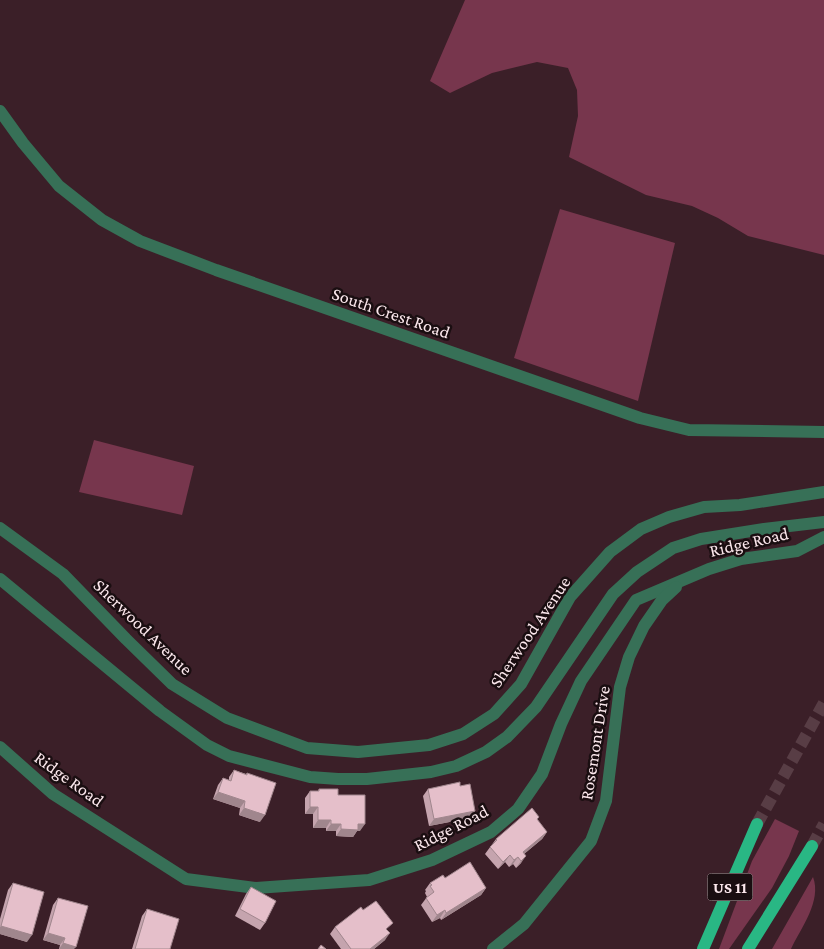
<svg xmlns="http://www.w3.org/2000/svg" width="824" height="949" viewBox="0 0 824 949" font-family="'Crimson Pro',serif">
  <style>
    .green { fill: #77364d }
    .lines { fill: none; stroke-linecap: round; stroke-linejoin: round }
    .major-tunnel { stroke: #583d45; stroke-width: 12; stroke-dasharray: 12 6; stroke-linecap: butt }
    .minor { stroke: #377057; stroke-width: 12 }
    .major { stroke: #29b784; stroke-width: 12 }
    .wall { fill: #c5a4ae }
    .shaded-wall { fill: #a0868d }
    .building { fill: #e5bfca; stroke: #a0868d }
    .labels { text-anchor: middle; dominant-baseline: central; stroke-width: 5; stroke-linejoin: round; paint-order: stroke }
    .shield { fill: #1a0e11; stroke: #b8a6aa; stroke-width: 1 }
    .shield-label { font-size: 16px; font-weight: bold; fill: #fbe7ec }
    .street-label { font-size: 18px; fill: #fbe7ec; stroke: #1a0e11 }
  </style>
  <rect width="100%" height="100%" fill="#3b1f28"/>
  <g class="green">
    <path d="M465,0H824V255L748,236L718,218L692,206L646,195L569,157L578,116L577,90L568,68L537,62L492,73L450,93L430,81Z"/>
    <path d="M560,209L675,243L638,401L514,358Z"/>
    <path d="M94,440L194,466L182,515L79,492Z"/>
    <path d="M775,819L799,831L789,856L772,888L729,949H719L752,861Z"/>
    <path d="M813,877C822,901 801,928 791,949H772Z"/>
  </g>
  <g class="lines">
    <g class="major-tunnel">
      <path d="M757,824L824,703"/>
      <path d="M812,846L824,824"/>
    </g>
    <g class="minor">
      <path d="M0,111L23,143L59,186L102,220L140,241L216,270L640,418L689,430L824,432"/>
      <path d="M0,528L63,574L126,639L172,684L227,718L307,748L358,752L429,745L463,734L494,714L521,684L570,597L610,552L641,529L669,517L704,507L740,505L824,492"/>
      <path d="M0,579L160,711L207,745L229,756L310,777L338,779H367L431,772L456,766L486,752L507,737L536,707L613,594L637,572L673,548L701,539L764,529L824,522"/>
      <path d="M0,747L53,794L186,879L256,888L369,880L432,860L491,832L518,809L542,774L561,724L581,681L636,600L709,569L741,559L797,551L824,537"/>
      <path d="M493,949L524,924L591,841L606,801L620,687L629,657L644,626L662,600L676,587"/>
    </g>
    <g class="major">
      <path d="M703,949L757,824"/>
      <path d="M748,949L812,846"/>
    </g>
  </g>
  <g class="wall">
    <path d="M234,770L246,774L247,773L260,822L239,815L240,808L213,799L218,785L223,778L229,780V777Z"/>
    <path d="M460,786L475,811L470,818L429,826L423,796L428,789Z"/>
    <path d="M319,789L338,795L360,831H357L353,837L336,836V831H326V828H313V814H305V798L310,791H318Z"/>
    <path d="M539,817L537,820L547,832L542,839L524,854L521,863L516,868L513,864L509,867L505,862L498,869L485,854L496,839Z"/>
    <path d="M445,878L486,888L481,895L441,920L440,918L432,922L421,905L427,897L425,893L426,891L425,890L430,883Z"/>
    <path d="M13,883L27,942L0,934V919L8,890Z"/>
    <path d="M251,887L265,923L260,930L235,916L246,894Z"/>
    <path d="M58,898L74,949H59L60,945L43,940L53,905Z"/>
    <path d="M147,909L170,949H132L142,916Z"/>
    <path d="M363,910L388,931L385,940L374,949H341L330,934L335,927Z"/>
  </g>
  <g class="shaded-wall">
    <path d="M218,792L245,801L240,808L213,799Z"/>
    <path d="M310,807H318L313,814H305Z"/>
    <path d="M244,808L265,815L260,822L239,815Z"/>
    <path d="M475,811L470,818L429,826L434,819Z"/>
    <path d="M318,820H331L326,828H313Z"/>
    <path d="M331,824H341L336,831H326Z"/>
    <path d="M358,824H365L360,831H357L353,837L336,836L341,829Z"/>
    <path d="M547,832L542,839L518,859L523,852Z"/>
    <path d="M510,855L505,862L498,869L503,862Z"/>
    <path d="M526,856L521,863L516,868L521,861Z"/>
    <path d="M518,857L513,864L509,867L514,860Z"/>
    <path d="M486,888L481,895L441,920L446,913Z"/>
    <path d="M445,910L440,918L432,922L437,915Z"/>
    <path d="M1,926L32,935L27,942L0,934V927Z"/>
    <path d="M48,933L65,938L60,945L43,940Z"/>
    <path d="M390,933L385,940L374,949H370Z"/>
    <path d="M63,943L76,947L74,949H59Z"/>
  </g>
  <g class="building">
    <path d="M234,770L247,775V773L276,783L265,815L244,808L245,801L218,792L223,778L231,781Z"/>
    <path d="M460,782V786L470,784L475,811L434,819L428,789Z"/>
    <path d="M319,789H338V795H365V824H358V830L341,829V824H331V820H318V807H310V791H319Z"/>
    <path d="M532,808L539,817L537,819L547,832L523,852L526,856L521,861L518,857L514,860L510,855L503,862L490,847L497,840L496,839Z"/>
    <path d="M470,862L486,888L446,913L445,910L437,915L426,898L434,892L430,886L432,885L430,883L443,875L445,878Z"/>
    <path d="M13,883L44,892L32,935L1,926Z"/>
    <path d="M251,887L276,901L265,923L240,909Z"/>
    <path d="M58,898L88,906L76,947L63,943L65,938L48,933Z"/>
    <path d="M376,901L393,923L386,929L390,933L370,949H351L335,927L361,907L363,910Z"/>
    <path d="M147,909L179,919L170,949H135Z"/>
    <path d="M321,945L326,949H318Z"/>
  </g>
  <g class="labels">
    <rect class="shield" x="707.5" y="873.5" width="45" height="27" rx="4"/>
    <g class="shield-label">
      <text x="730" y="887">US 11</text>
    </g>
    <g class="street-label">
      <text transform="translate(391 313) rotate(19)">South Crest Road</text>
      <text transform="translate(749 542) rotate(-13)">Ridge Road</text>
      <text transform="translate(143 627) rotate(44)">Sherwood Avenue</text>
      <text transform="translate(530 632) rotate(-56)">Sherwood Avenue</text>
      <text transform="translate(595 743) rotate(-81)">Rosemont Drive</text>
      <text transform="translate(69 779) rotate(36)">Ridge Road</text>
      <text transform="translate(451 828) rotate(-27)">Ridge Road</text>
    </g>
  </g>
</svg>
